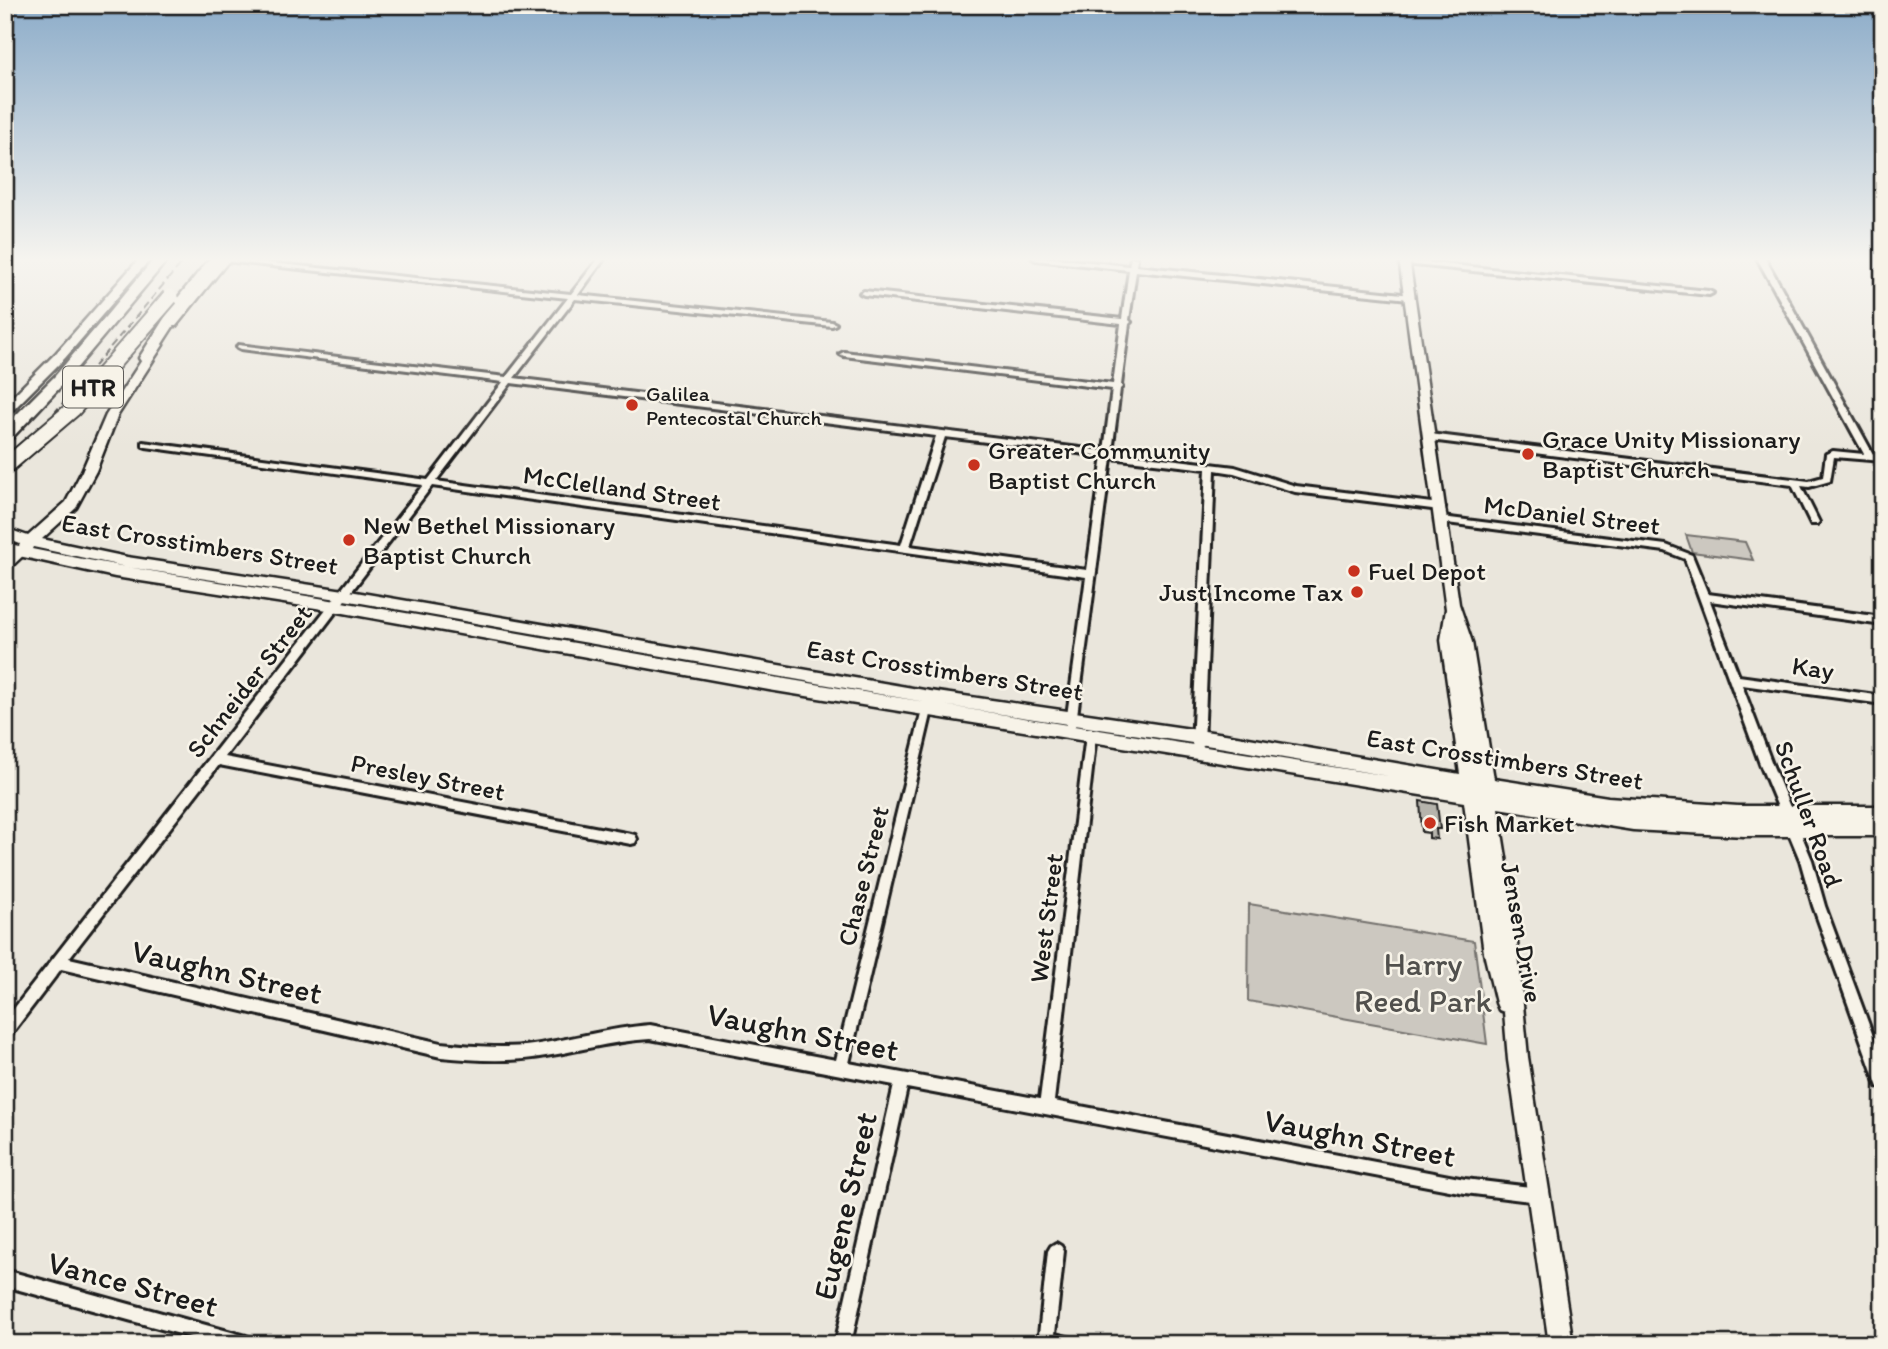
<svg xmlns="http://www.w3.org/2000/svg" width="1888" height="1349" viewBox="0 0 1888 1349" font-family="Itim,sans-serif">
  <style>
    .green { fill: #ccc8c0; stroke: #74726e; stroke-width: 2 }
    .building { fill: #b6b4ac; stroke: #1c1c1c; stroke-width: 2 }
    .lines { fill: none; stroke-linecap: round; stroke-linejoin: round }
    .minor-casing { stroke: #1c1c1c; stroke-width: 6 }
    .secondary-casing { stroke: #1c1c1c; stroke-width: 5 }
    .motorway-casing { stroke: #1c1c1c; stroke-width: 5 }
    .minor { fill: #f7f3e8; fill-rule: evenodd }
    .secondary { fill: #f7f3e8; fill-rule: evenodd }
    .motorway { fill: #f7f3e8; fill-rule: evenodd }
    .rail { stroke: #1c1c1c; stroke-width: 2; stroke-dasharray: 8 4.5; stroke-linecap: butt }
    .motorway-bridge-casing { stroke: #1c1c1c; stroke-width: 19; stroke-linecap: butt }
    .motorway-bridge { stroke: #f7f3e8; stroke-width: 15 }
    .poi-dot { fill: #c8321e; stroke: #f7f3e8; stroke-width: 2.5 }
    .labels { text-anchor: middle; dominant-baseline: central; stroke-width: 5; stroke-linejoin: round; paint-order: stroke }
    .far-poi-label { font-size: 21px; fill: #1c1c1c; stroke: #f7f3e8; text-anchor: start }
    .shield { fill: #f7f3e8; stroke: #5e5c59; stroke-width: 2 }
    .shield-label { font-size: 24px; font-weight: bold; fill: #1c1c1c }
    .poi-label { font-size: 26px; fill: #1c1c1c; stroke: #f7f3e8; text-anchor: start }
    .street-label { font-size: 26px; fill: #1c1c1c; stroke: #f7f3e8 }
    .near-park-label { font-size: 32px; fill: #51504d; stroke: #f7f3e8 }
    .near-street-label { font-size: 32px; fill: #1c1c1c; stroke: #f7f3e8 }
  </style>
  <rect width="100%" height="100%" fill="#eae6dc"/>
  <filter id="ink" filterUnits="userSpaceOnUse"><feTurbulence type="fractalNoise" baseFrequency=".0143" numOctaves="2"/><feDisplacementMap in="SourceGraphic" scale="14" xChannelSelector="R" yChannelSelector="G"/><feConvolveMatrix kernelMatrix="1 2 1 2 8 2 1 2 1" color-interpolation-filters="sRGB"/></filter>
  <g filter="url(#ink)">
    <g class="green">
      <path d="M1686,535L1745,542L1753,560L1692,552Z"/>
      <path d="M1249,904L1474,941L1487,1044L1248,1001Z"/>
    </g>
    <path class="building" d="M1420,801L1437,804L1440,829H1436L1437,839L1429,838V833L1422,832Z"/>
    <g class="lines">
      <g class="minor-casing">
        <g id="minor">
          <path d="M222,258L571,294L599,258H605L578,295L832,322L836,324L832,326L575,299L514,378L1104,451L1112,389L844,356L840,354L844,352L1113,384L1121,324L864,295L860,293L864,291L1122,319L1129,270L1036,260L1032,258H1053L1129,266L1131,258H1137L1136,266L1412,295L1413,297L1409,299L1136,271L1129,320L1131,322L1129,324L1121,385L1122,387L1120,389L1112,452L1235,467L1296,486L1440,504L1445,507L1440,510L1295,492L1234,473L1215,470L1204,744L1202,747L1198,749L1194,747L1192,744L1206,469L1111,458L1076,723L1075,726H1067L1066,723L1086,577L432,486L225,757L631,834L635,835L637,839L635,843L631,844L219,765L69,958L441,1043C471,1046 502,1049 533,1045C572,1039 610,1028 650,1025L836,1060L924,702L925,699H933L934,702L849,1063L1040,1099L1086,735L1087,732H1095L1096,735L1054,1101L1465,1179L1539,1188L1544,1190L1546,1195L1544,1200L1539,1202L1465,1193L907,1088L851,1344H835L894,1085L650,1039C610,1041 572,1053 533,1058C502,1062 471,1060 441,1057L61,969L10,1036L5,1038V1020L423,485L146,447L143,446V442L428,480L503,382L241,349L237,347L238,345L506,377L568,298L225,261H222ZM511,383L936,436L901,545L436,481ZM945,437L1103,456L1087,570L910,546Z"/>
          <path d="M1757,258H1765L1873,454L1883,455V461L1834,457L1830,481L1809,487L1801,486L1819,522L1817,524H1811L1792,485L1430,440L1426,437L1430,434L1809,481L1823,477L1826,454L1833,451L1864,454Z"/>
          <path d="M1877,258H1883V261Z"/>
          <path d="M1402,260L1709,291L1713,293L1709,295L1405,264L1401,262Z"/>
          <path d="M1442,517L1666,545L1692,555L1708,594L1883,617V625L1710,601L1739,676L1883,696V704L1742,685L1772,764L1812,860L1825,906L1883,1063V1089L1878,1087L1876,1082L1813,906L1800,860L1760,764L1685,559L1665,551L1439,522L1437,520Z"/>
          <path d="M1056,1243L1061,1246L1064,1251L1055,1334L1071,1338L1073,1344H1038L1048,1251L1051,1246Z"/>
          <path d="M5,1270L246,1336L252,1338L254,1344H216L5,1286Z"/>
        </g>
      </g>
      <g class="secondary-casing">
        <g id="secondary">
          <path d="M140,258H151L65,358L9,414L5,415V404L56,353Z"/>
          <path d="M221,258H231L176,326H168V322Z"/>
          <path d="M1399,258H1409L1459,604L1472,642L1494,779L1608,797L1738,806H1883V836H1744L1633,830L1498,808L1513,901L1528,1057L1573,1344H1549L1508,1060L1504,1012L1499,1010L1496,1003L1484,953L1464,802L769,690L316,608L115,577L5,553V543L19,546L20,544L5,538V528L28,536L66,502L82,471L106,415L153,343L157,341L163,345L118,415L96,471L76,508L42,539L127,557L344,590L930,691L1225,734L1460,774L1441,640L1446,609ZM33,547L127,567L344,600L925,702C723,670 521,633 319,598C223,582 127,569 32,549ZM942,705L1225,748L1389,776Z"/>
        </g>
      </g>
      <g class="motorway-casing">
        <g id="motorway">
          <path d="M155,258H169L65,382L11,439L5,440V426L55,376Z"/>
          <path d="M210,258H224L187,305L151,361H141L139,358L176,300Z"/>
          <path d="M18,546L27,552L11,567L5,569V553Z"/>
        </g>
      </g>
      <use href="#minor" class="minor"/>
      <use href="#secondary" class="secondary"/>
      <use href="#motorway" class="motorway"/>
      <path class="rail" d="M5,471L186,258"/>
      <g class="motorway-bridge-casing">
        <path id="motorway-bridge" d="M5,467L73,409L170,297"/>
      </g>
      <use href="#motorway-bridge" class="motorway-bridge"/>
    </g>
  </g>
  <linearGradient id="sky" x2="0" y2="1"><stop stop-color="#8cacc9"/><stop offset="0.58" stop-color="#f6f4ef"/><stop offset="1" stop-color="#f6f4ef" stop-opacity="0"/></linearGradient>
  <rect width="1888" height="447" fill="url(#sky)"/>
  <g class="poi-dot">
    <circle cx="632" cy="405" r="7"/>
    <circle cx="1528" cy="454" r="7"/>
    <circle cx="974" cy="465" r="7"/>
    <circle cx="349" cy="540" r="7"/>
    <circle cx="1354" cy="571" r="7"/>
    <circle cx="1357" cy="592" r="7"/>
    <circle cx="1430" cy="823" r="7"/>
  </g>
  <g class="labels">
    <g class="far-poi-label">
      <text x="646" y="393">Galilea<tspan x="646" dy="24">Pentecostal Church</tspan></text>
    </g>
    <rect class="shield" x="63" y="366.5" width="60" height="41" rx="5"/>
    <g class="shield-label">
      <text x="93" y="387">HTR</text>
    </g>
    <g class="poi-label">
      <text x="1542" y="439">Grace Unity Missionary<tspan x="1542" dy="30">Baptist Church</tspan></text>
      <text x="988" y="450">Greater Community<tspan x="988" dy="30">Baptist Church</tspan></text>
      <text x="363" y="525">New Bethel Missionary<tspan x="363" dy="30">Baptist Church</tspan></text>
      <text x="1368" y="571">Fuel Depot</text>
      <text x="1343" y="592" text-anchor="end">Just Income Tax</text>
      <text x="1444" y="823">Fish Market</text>
    </g>
    <g class="street-label">
      <text transform="translate(622 488) rotate(8)">McClelland Street</text>
      <text transform="translate(1572 515) rotate(7)">McDaniel Street</text>
      <text transform="translate(200 544) rotate(9)">East Crosstimbers Street</text>
      <text transform="translate(1813 668) rotate(8)">Kay</text>
      <text transform="translate(945 670) rotate(9)">East Crosstimbers Street</text>
      <text transform="translate(249 681) rotate(-52)">Schneider Street</text>
      <text transform="translate(1505 759) rotate(9)">East Crosstimbers Street</text>
      <text transform="translate(428 777) rotate(11)">Presley Street</text>
      <text transform="translate(1809 814) rotate(70)">Schuller Road</text>
      <text transform="translate(863 876) rotate(-76)">Chase Street</text>
      <text transform="translate(1046 918) rotate(-83)">West Street</text>
      <text transform="translate(1522 932) rotate(80)">Jensen Drive</text>
    </g>
    <g class="near-park-label">
      <text x="1423" y="964">Harry<tspan x="1423" dy="37">Reed Park</tspan></text>
    </g>
    <g class="near-street-label">
      <text transform="translate(227 972) rotate(13)">Vaughn Street</text>
      <text transform="translate(803 1032) rotate(11)">Vaughn Street</text>
      <text transform="translate(1360 1138) rotate(11)">Vaughn Street</text>
      <text transform="translate(845 1206) rotate(-77)">Eugene Street</text>
      <text transform="translate(133 1284) rotate(15)">Vance Street</text>
    </g>
  </g>
  <rect width="1888" height="1349" fill="none" stroke="#f7f3e8" stroke-width="28"/>
  <rect x="14" y="14" width="1860" height="1321" fill="none" stroke="#1c1c1c" stroke-width="2.5" filter="url(#ink)"/>
</svg>
